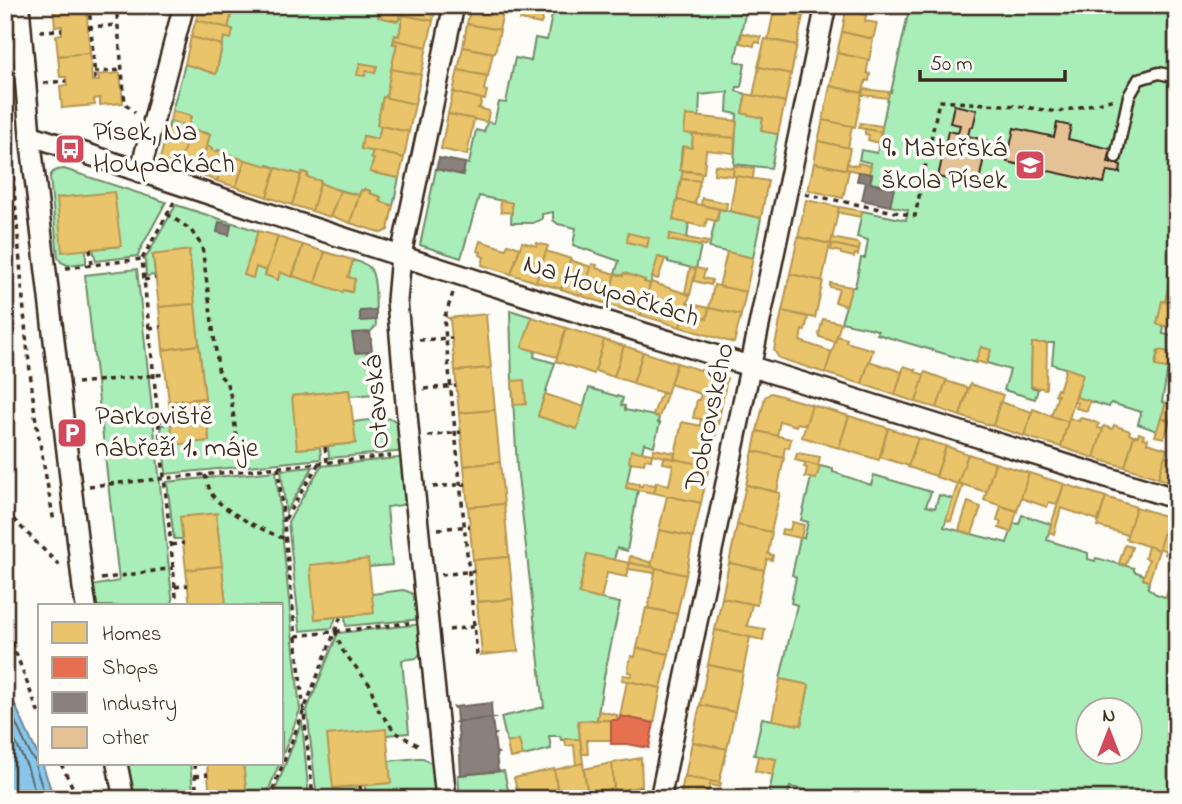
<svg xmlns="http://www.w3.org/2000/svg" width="1182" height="804" viewBox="0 0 1182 804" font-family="'Indie Flower',sans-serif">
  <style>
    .green { fill: #a9edb8; stroke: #728c6b; stroke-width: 2; fill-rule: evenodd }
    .water { fill: #89c7ea; stroke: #6a8898; stroke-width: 2 }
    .homes { fill: #e9c46a; stroke: #b59653; stroke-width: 2 }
    .shops { fill: #e76f51; stroke: #b35a42; stroke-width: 2 }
    .industry { fill: #8a817c; stroke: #726760; stroke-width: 2 }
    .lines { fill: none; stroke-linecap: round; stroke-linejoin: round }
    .shore { stroke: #5a6970; stroke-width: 2 }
    .building { fill: #e5c196; stroke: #3b2a1e; stroke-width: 2 }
    .service-casing { stroke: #3b2a1e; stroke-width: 15 }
    .minor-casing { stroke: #3b2a1e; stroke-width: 24 }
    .path { stroke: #3b2a1e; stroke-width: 3.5; stroke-dasharray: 5 5; stroke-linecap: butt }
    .service { stroke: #fdfcf7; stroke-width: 10 }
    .minor { stroke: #fdfcf7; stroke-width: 19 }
    .labels { text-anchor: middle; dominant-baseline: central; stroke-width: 7; stroke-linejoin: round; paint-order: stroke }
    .poi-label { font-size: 28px; fill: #3b2a1e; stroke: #fdfcf7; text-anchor: start }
    .street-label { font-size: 28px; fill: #3b2a1e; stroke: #fdfcf7 }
  </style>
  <rect width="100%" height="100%" fill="#fdfcf7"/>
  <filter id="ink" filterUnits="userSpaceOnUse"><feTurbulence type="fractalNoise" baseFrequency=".0143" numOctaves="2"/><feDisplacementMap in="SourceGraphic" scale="14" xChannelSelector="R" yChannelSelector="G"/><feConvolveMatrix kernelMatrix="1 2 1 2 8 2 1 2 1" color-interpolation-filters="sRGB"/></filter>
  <g filter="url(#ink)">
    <g class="green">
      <path d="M234,5H404L403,8H400L398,14L380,10L379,17L398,21L400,14L403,15L399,36L395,35L393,44H397L386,98L383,97L377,125L381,126L378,139L364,136L361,148L373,151L371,158L374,159L370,172L399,178L393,206L379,201L381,197L369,193L370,191L365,189L363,191H361L359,195L331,188L307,177L308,174L303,172L301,175L291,172L290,173L268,165L267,167L233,157V156L218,150L217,152L211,150L212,148L207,146L210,134L197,131L194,137L189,136L188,138L176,135L178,129L168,127L170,121L188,125L191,116L172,111L185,64L216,74L224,37L231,38L233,30L228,28Z"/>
      <path d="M528,5H747L735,61L745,64L741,87H737L736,91L746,94L742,113L763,118L761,131L778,134L771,168L734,164L737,114L727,112L728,92L700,95L699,117L700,134H693L692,148L682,147L680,170L683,171L673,220L689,223L687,238L670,234L669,240L701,246L696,269L668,262V260L659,257L650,284L644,282L645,280L624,273L623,276L615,274L619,261L573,245L576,228L558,224L553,220V212L542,214V219L533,223H511L512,203L479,196L461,258L420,245L436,169L463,175L465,163L469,164L476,130L484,132L487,122L494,123L499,102L506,103L515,58L531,61L535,38L547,40L552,15L527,10Z"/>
      <path d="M910,5H1177V272L1172,271L1165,302H1162L1157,324L1164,326L1163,334L1177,337V354L1158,351L1155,365L1168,368L1162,402L1166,403L1157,431L1138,424L1141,412L1111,403L1109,407L1076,397L1083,374L1052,364L1054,343H1032L1031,387L1038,389L1035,399L1004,390L1010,370L987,363L991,350L981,347L976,363L877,334L878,331L874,329L841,322L852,287H855L861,258H865L868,240L857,237L862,211L906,220L908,210L890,206L894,188L870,183L872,175L869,174L871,163L859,160L861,150L877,153L889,92H891Z"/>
      <path d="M64,169L166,202L140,250L138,256L96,261L93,249L120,246L114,193L57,198L86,249V263L67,265L61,262L58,257L50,177C52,170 57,170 64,169Z"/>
      <path d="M176,205L258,231L245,275L252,277L256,267L267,271L265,275L277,279L280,272L343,291L344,290L351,292L355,280L348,277L353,260C358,262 365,263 369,267C378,275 375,313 376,326L370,332L375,394L350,396L349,390L293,396L298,449L320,447L321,459L166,474L161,425L171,424L209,440L189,251L153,255L155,275L146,276L145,259Z"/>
      <path d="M719,209L761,218L753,258L709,248L715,221H717Z"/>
      <path d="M137,269L173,606H96L92,586L119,581L85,275Z"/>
      <path d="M510,310L532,317L523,347L535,351L534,357L555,363L538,416L577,429L589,388L623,398L621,405L625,406V410L659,417L658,423H660L654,446L644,443L642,452L631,462L626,488L638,490L627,551L617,548L614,560L587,555L579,594L620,603L604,677L597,720L578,721L580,739L561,740L560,736H549L551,749L523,756L519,741L507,743L501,717L544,707L517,467L512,381Z"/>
      <path d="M384,418L392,419L398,423L406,451L329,458L328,446L355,443L353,422Z"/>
      <path d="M407,457L406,500L402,505L387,507L392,565L368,567L316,619L336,617L332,628L300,631L288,522L321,466Z"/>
      <path d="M820,466L833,469V472L871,485L874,475L931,492L926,506L935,508L939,495L953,499L944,527L1007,543L1014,523L1019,524L1022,515L1051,524L1047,540L1088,553V559L1095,561L1096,558L1134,568V571L1144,575L1143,579L1149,581L1148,588L1156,594L1177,601V780L1170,799H1152L1135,792L1133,799H850L790,787L787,797L769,793L776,759L754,755L762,718L801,725L809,685L780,679L797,605L791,603L796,577L792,575L800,538H804L808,522L801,520L811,478H816ZM1088,710H1130V752H1088Z"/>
      <path d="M313,467L286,512L281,470Z"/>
      <path d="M276,471L300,710L282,757V606H226L216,514L181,517L183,539H174L167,482Z"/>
      <path d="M403,590C419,593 419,605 422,619L346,626L345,616L373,613L371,594Z"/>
      <path d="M422,624L423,649L417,658L402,660L409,733L386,735L334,788L356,786L355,799H317L307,710L338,633Z"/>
      <path d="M302,721L309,799H272Z"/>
      <path d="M418,758H423L434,765L439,799H369L364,785L388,761Z"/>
      <path d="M127,764H190L194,799H134Z"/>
      <path d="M243,764H279L265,799H237L247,797Z"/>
      <path d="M504,771L510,799H460L458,775Z"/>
    </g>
    <path class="water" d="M5,683L40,760V764L43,766L54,799H5Z"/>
    <g class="homes">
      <path d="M53,5H86L90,53L58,56L56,35L62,34V26L55,27Z"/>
      <path d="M200,5H234L228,28L196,20Z"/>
      <path d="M404,5H436L433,21L398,14L400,7L403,8Z"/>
      <path d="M471,5H505L499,30L467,24Z"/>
      <path d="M775,5H806L803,16L774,11Z"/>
      <path d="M847,5H880L879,10L867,8L866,15L846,10Z"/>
      <path d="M523,9L544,13L541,24L520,20Z"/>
      <path d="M380,10L400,14L398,21L378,17Z"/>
      <path d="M846,10L866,15L865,21L877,23L873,39L842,32Z"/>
      <path d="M774,11L803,16L797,45L768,39Z"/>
      <path d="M403,15L433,21L427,47L394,40L395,35L399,36Z"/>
      <path d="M196,20L233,29L231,39L224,37L222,45L191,37Z"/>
      <path d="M467,24L500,30L495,53L463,47Z"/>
      <path d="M842,32L873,39L869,60L837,53Z"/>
      <path d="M742,33L761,37L760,43L755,42L754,46L740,43Z"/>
      <path d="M191,37L222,45L216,74L185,64Z"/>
      <path d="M765,39L797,45L791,74L758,67Z"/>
      <path d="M394,40L427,47L421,75L391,69L397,44H393Z"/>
      <path d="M463,47L493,53L488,76L458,70Z"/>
      <path d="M90,53L92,81H99L98,75L120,73L123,103L100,105V98L94,99L95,105L62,108L60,86L67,85L66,77H60L58,56Z"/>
      <path d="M837,53L869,60L867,69V73L870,74L869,81L866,80L862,93L830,86Z"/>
      <path d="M360,63L377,66L375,73L366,71L365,76L357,75Z"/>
      <path d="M759,67L791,74L785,102L753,96Z"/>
      <path d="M391,69L421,75L415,104L386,98Z"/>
      <path d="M458,70L487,76L484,90L487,91L485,100L453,92Z"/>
      <path d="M830,86L862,93L855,127L823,120Z"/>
      <path d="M863,89L889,92L888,98L862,95Z"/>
      <path d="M453,92L482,99L480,107L478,108L489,111L487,122L448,114Z"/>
      <path d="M746,94L785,102L778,134L761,131L763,118L742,113Z"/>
      <path d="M383,97L415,104L409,132L377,125Z"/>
      <path d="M172,111L191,116L188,126L170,121Z"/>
      <path d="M448,114L474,119L467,155L441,149Z"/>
      <path d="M686,115L737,121L735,138L684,133Z"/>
      <path d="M823,120L852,126L848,148L818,141Z"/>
      <path d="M860,123L882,126L881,132L859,128Z"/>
      <path d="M381,126L409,132L404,158L361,149L363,136L378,139Z"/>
      <path d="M168,127L178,129L176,135L188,138L178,169L159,163Z"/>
      <path d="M865,129L881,132L879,143L868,140L869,135L865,134Z"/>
      <path d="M197,131L210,135L197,175L178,169L188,136L194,137Z"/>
      <path d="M693,134L735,138L734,153L706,150L704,173L680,170L683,146L692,148Z"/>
      <path d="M818,141L850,148L846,169L814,163Z"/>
      <path d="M207,146L212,148L211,150L217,152L218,150L226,153L217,181L197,174Z"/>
      <path d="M373,151L404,158L399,178L370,172L374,159L371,158Z"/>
      <path d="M226,154L245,160L236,187L217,181Z"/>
      <path d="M245,160L276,168L267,197L236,187Z"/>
      <path d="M814,163L849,170L843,198L808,190Z"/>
      <path d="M858,163L871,166L869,174L846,169L847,164L858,166Z"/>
      <path d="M715,165L734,168L733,176L714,174Z"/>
      <path d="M734,166L754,168L753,179L733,176Z"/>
      <path d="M276,168L301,175L292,205L267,197Z"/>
      <path d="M683,171L702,173L700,181L681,179Z"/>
      <path d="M302,172L308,174L307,177L321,181L312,211L292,205Z"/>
      <path d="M736,176L768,181L761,218L730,211Z"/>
      <path d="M681,179L700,181L695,204L677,200Z"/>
      <path d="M320,183L340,191L330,217L312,211Z"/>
      <path d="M364,189L370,191L369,193L381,197L379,201L393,206L388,230L382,233L350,223L361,190L363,191Z"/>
      <path d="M340,191L359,195L350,223L331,216Z"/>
      <path d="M114,192L121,246L62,252L57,198Z"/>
      <path d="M702,198L727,203L726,210L701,205Z"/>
      <path d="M500,200L512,203V213L501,212Z"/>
      <path d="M677,200L719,209L716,221L707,219L705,227L673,220Z"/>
      <path d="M806,200L839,207L831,244L798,237Z"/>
      <path d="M839,207L862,211L861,217L841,213L838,211Z"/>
      <path d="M258,231L278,236L267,271L256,267L253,278L244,275Z"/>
      <path d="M628,233L649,238L647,247L627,242Z"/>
      <path d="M670,234L687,238L708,242L706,246L701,244V246L668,240Z"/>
      <path d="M278,237L303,245L292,277L280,272L278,280L265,275Z"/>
      <path d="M798,237L830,244L822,281L790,274Z"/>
      <path d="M832,238L857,243L860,245L859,250L831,244Z"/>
      <path d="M480,241L506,249L508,244L520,248L511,274L482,265L484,257L480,255L481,252L477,251Z"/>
      <path d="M522,242L537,246V243L548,246L536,282L511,274Z"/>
      <path d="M832,244L859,250L858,255L855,254L854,257L841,254V252L831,250Z"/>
      <path d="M303,245L325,252L315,283L293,276Z"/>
      <path d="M191,250L189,251L195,304L159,307L153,255H151Z"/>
      <path d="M546,251L571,259L561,289L536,282Z"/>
      <path d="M325,252L353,260L348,277L355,279L352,292L344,290L343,292L315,283Z"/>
      <path d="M727,252L753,258L746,292L719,287Z"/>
      <path d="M658,257L665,259L658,279L652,277Z"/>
      <path d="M570,260L591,267L582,296L561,289Z"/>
      <path d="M592,264L597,265L596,268L615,274L607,304L582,296Z"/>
      <path d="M690,268L696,269L690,295L685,293Z"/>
      <path d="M696,268L705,270L703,278L712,280L711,285L694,281Z"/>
      <path d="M1172,271L1177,272V305L1165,302Z"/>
      <path d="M624,273L645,280L644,282L650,284L641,315L607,304L615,274L623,276Z"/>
      <path d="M790,274L823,281L815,318L782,311Z"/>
      <path d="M651,282L690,295L680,327L641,315Z"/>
      <path d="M830,283L852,287L846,306L835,302L839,289L830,287Z"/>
      <path d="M714,285L746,292L741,315L709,308Z"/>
      <path d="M1162,301L1177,305V316L1174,328L1157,324Z"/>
      <path d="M687,303L709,308L707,319L684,312Z"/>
      <path d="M195,304L199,345L163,350L159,307Z"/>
      <path d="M709,308L741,315L734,343L680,327L684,312L707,319Z"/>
      <path d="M782,311L808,317L805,331L802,330L800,341L832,352L825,373L779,358L774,350Z"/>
      <path d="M487,314L486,315L491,368L455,371L450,319L448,318Z"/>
      <path d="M532,317L566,328L557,357L522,347Z"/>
      <path d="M823,319L841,323L835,342L820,337L819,334Z"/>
      <path d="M566,328L605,340L594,374L556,361Z"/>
      <path d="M837,336L847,339L846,342L873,350L862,384L825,373Z"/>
      <path d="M604,340L624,346L614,377L595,371Z"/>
      <path d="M1032,343H1047L1046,389L1031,386Z"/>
      <path d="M199,345L205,398L169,402L163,350Z"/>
      <path d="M624,346L643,352L634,383L614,377Z"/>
      <path d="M981,347L991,350L986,364L976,361Z"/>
      <path d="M1159,350L1177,354V370L1155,366Z"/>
      <path d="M643,352L677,363L667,394L633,384Z"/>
      <path d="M869,361L902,372L895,395L862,384Z"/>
      <path d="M677,363L727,378L717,429L700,425L701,419L693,418L697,400H699L701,394L670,384Z"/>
      <path d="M904,366L916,370L915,372L925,375L916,402L895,395Z"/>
      <path d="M491,368L495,410L459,413L455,371Z"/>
      <path d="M1066,368L1083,374L1068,422L1051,416L1058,395H1055L1057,389L1059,390Z"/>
      <path d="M925,372L947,380L937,408L916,402Z"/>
      <path d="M524,380L526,404L514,405L512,381Z"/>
      <path d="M946,381L968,388L960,416L937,408Z"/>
      <path d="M970,384L1003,395L993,426L960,416Z"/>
      <path d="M349,390L356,443L297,449L292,396Z"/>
      <path d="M662,393L667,394L659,417L653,415L659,398H660Z"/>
      <path d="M771,393L812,405L806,425L797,423L796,426L780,421L777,436L757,431L765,397Z"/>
      <path d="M545,394L584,407L577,429L538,416Z"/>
      <path d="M1076,397L1090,401L1087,411L1076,408L1078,403L1074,402Z"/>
      <path d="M205,398L209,441L173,445L169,402Z"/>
      <path d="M1000,402L1032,412L1024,436L993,426Z"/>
      <path d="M1166,403L1177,405V415L1174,422L1161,418Z"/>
      <path d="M812,405L849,416L839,448L802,437Z"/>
      <path d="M1033,409L1068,422L1061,447L1024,436Z"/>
      <path d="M495,410L500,462L464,466L459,413Z"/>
      <path d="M849,416L888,428L879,460L839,448Z"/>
      <path d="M1069,418L1079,421L1080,418L1090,420L1099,424L1098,428L1103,429L1094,458L1061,447Z"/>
      <path d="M1161,418L1170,421L1164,438L1155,436Z"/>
      <path d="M682,422L717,429L709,466L674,459Z"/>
      <path d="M1114,425L1130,431L1129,434L1134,436L1125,467L1094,458L1104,426L1112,429Z"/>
      <path d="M888,428L918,438L909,466L880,457Z"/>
      <path d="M757,431L791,439L789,448L785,447L783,458L753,451Z"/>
      <path d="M1139,433L1144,435L1143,438L1148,439L1147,443L1167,449L1158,478L1125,467L1134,436H1138Z"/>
      <path d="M918,438L946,446L936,476L908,467Z"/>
      <path d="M946,446L968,454L958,484L936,477Z"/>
      <path d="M654,449L675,453L674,459L652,454Z"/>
      <path d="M631,450L652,454L651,460L645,459L644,464L629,462Z"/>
      <path d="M753,451L784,458L777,492L746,485Z"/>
      <path d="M797,453L820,457L818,466L795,460Z"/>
      <path d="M968,454L995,463L986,492L958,483Z"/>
      <path d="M1165,456L1177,459V484L1158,478Z"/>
      <path d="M664,457L709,466L701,503L654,493L656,482L669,485L673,465L663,463Z"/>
      <path d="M500,462L504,504L468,507L464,466Z"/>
      <path d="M806,463L820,466L816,479L805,477L807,468L804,467Z"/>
      <path d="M995,463L1029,473L1017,511L984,500Z"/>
      <path d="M1029,473L1064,484L1057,504L1049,502L1047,507L1021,498Z"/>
      <path d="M627,482L639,484V486H642L643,483L656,485L654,493L626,488Z"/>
      <path d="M958,483L963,485L951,521L946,520Z"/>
      <path d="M1064,484L1106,497L1098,520L1061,508L1054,534L1049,532Z"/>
      <path d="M746,485L780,493L771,532L737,525Z"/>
      <path d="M667,496L701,503L693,537L659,530Z"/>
      <path d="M1106,497L1136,507L1128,535L1097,526Z"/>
      <path d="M968,502L981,507L972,534L959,530Z"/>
      <path d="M504,504L509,557L473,560L468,507Z"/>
      <path d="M1001,506L1017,511L1011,532L999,528L1001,522L997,520Z"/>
      <path d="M1136,507L1168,517L1159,550L1126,539Z"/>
      <path d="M218,513L216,514L222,566L186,570L180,517Z"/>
      <path d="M1168,517L1177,520V558L1165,554L1166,551L1159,548Z"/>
      <path d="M792,522L804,525L801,538L781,534L782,529L790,530Z"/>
      <path d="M737,525L772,532L768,554L773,555L772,560L767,559L764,570L729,563Z"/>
      <path d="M659,530L693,537L686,575L651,567Z"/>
      <path d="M1125,545L1132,547L1126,565L1119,563Z"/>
      <path d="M1148,546L1159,550L1149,581L1143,579L1149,559L1145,558Z"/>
      <path d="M587,554L630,563L627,577L607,573L601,599L579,594Z"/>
      <path d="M630,556L652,563L651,567L629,563Z"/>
      <path d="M509,557L513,599L477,602L473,560Z"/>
      <path d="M368,559L374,613L315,619L310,565Z"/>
      <path d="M630,563L656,568L655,573L628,569Z"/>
      <path d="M729,563L764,570L757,605L722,598Z"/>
      <path d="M222,566L226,606H190L186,570Z"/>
      <path d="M656,568L686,575L677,614L648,608Z"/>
      <path d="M1171,581L1177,583V601L1166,597Z"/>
      <path d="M722,598L752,604L747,626L765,629L763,640L715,630Z"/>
      <path d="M513,599L518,651H520L481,655L482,654L477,602Z"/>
      <path d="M646,608L677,614L669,654L637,648Z"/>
      <path d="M715,630L750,637L743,672L708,665Z"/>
      <path d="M637,648L669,654L661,688L622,680L623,675L631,676L632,673L628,672L629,661H630L631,656L635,657Z"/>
      <path d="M708,665L743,672L735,712L700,705Z"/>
      <path d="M780,679L809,685L801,725L772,720Z"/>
      <path d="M627,681L661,688L654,723L620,716Z"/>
      <path d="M700,705L735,712L727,749L692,742Z"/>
      <path d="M599,711L617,715V720H597Z"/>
      <path d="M611,720V740H587L588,754H582L578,721Z"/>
      <path d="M386,729L391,783L333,788L327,735Z"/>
      <path d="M565,739H580L583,763L576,765L574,745L566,746Z"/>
      <path d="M519,740L523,756L510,758L507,743Z"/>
      <path d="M692,742L727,749L719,783L685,776Z"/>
      <path d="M758,756L776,759L773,775L755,771Z"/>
      <path d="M641,758L642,786L614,792L612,763Z"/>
      <path d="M583,763L588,797L581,799H559L554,770Z"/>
      <path d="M612,763L614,792L588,797L584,769Z"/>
      <path d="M207,764H243L247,798L210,799Z"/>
      <path d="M554,769L559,799H519L514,778Z"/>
      <path d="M684,777L721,783L720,787L710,785L707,795H706L705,799H680Z"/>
    </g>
    <path class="shops" d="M620,716L654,723L649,748L627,744H611V720H619Z"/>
    <g class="industry">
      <path d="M439,158L465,163L463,175L436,169Z"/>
      <path d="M859,172L872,174L870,183L894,188L890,206L862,200L866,182L857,181Z"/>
      <path d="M219,222L231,225L229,235L217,232Z"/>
      <path d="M376,310V320L360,321V311Z"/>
      <path d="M370,332L372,352L355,353L352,333Z"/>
      <path d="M492,703L491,705L492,717L494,718L456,722L457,721L456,709L454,707Z"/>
      <path d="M494,718L492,719L494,734H496L494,736L496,752L498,753L496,754L498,770L499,771L461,775L459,740H458L459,738L457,722H456Z"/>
    </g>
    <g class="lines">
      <g class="shore">
        <path d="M5,700L31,756L36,762V768L46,799"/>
        <path d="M5,721L27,766L37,799"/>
      </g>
    </g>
    <g class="building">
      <path d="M954,105L977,110L973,127H970L968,136L1010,146L1009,151L986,147L978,186L938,177L948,131L958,133L960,125L950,123Z"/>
      <path d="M1057,123L1071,126L1068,139L1111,149L1108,162L1121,165L1120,173L1107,171L1104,183L1007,162L1014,128L1054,137Z"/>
    </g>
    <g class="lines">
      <g class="service-casing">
        <path id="service" d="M1116,157L1129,96L1139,79L1159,73L1177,77"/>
      </g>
      <g class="minor-casing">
        <g id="minor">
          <path d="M19,5L30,135L83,588L86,606"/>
          <path d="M30,135C410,262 794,380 1177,499"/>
          <path d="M140,172L184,5"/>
          <path d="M117,764L124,799"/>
          <path d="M446,799L409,437L397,301L401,255L454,5"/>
          <path d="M660,799L826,5"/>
        </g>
      </g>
      <g class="path">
        <path d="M89,5L95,78H92"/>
        <path d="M116,5L125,103L135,113"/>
        <path d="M88,27L118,25"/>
        <path d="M40,31L62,30"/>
        <path d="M94,72L122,70"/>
        <path d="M44,83L66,81"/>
        <path d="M13,176L26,336L35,415L54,522"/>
        <path d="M805,194L915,216L939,101L1018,106L1058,112L1115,99"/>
        <path d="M174,202L142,259L177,606"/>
        <path d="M167,214L190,229L202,246L219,375L226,381L231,397L241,471"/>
        <path d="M90,249L92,264"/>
        <path d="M66,268L142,259"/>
        <path d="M144,280L155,278"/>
        <path d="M453,293L444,319L477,655"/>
        <path d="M149,328L161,327"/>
        <path d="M419,340L452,338"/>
        <path d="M77,383L166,374"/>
        <path d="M424,389L456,386"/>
        <path d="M158,421L171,420"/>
        <path d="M428,436L461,432"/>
        <path d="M325,447L327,462"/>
        <path d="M278,467L313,799"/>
        <path d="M205,475C207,481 209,490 213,496C225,512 267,533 286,539"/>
        <path d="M89,486L391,456"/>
        <path d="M433,487L466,484"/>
        <path d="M5,514L14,520L61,567"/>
        <path d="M285,519L319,463"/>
        <path d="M438,529L470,526"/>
        <path d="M171,545L184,543"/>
        <path d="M441,575L474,571"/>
        <path d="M101,579L173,568"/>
        <path d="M175,587L188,585"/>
        <path d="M5,624L40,717"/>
        <path d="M449,630L479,626"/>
        <path d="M335,631L343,651L370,685L377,708L395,732L421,747"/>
        <path d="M296,636L409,623"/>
        <path d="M61,764L72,786L83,799"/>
        <path d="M194,764L197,799"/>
        <path d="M195,776L208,774"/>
        <path d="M360,786L361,799"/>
        <path d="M269,799L341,616"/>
        <path d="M599,799L644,788"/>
      </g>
      <use href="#service" class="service"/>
      <use href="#minor" class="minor"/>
    </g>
  </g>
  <defs>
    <g id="bus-square" transform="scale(1.575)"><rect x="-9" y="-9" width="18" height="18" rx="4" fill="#d1495b" stroke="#fdfcf7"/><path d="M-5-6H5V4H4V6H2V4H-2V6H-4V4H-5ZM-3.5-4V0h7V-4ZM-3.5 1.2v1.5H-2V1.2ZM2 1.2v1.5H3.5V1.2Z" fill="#fff"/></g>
    <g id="school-square" transform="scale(1.575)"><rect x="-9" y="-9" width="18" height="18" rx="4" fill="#d1495b" stroke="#fdfcf7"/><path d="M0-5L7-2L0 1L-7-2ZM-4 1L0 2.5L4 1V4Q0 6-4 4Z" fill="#fff"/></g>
    <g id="parking-square" transform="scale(1.575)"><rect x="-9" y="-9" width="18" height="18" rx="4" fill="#d1495b" stroke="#fdfcf7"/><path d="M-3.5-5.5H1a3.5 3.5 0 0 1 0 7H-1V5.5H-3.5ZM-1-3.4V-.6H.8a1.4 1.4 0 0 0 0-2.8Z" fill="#fff"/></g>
  </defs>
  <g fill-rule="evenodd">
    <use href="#bus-square" x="70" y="149"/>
    <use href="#school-square" x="1030" y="165"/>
    <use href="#parking-square" x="72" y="433"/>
  </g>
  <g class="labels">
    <g class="poi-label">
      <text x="93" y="133">Písek, Na<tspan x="93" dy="32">Houpačkách</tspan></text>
      <text x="1007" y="149" text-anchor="end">9. Mateřská<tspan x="1007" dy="32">škola Písek</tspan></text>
      <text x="95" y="417">Parkoviště<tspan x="95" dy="32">nábřeží 1. máje</tspan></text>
    </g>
    <g class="street-label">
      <text transform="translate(611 292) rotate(18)">Na Houpačkách</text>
      <text transform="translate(378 402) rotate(-95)">Otavská</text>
      <text transform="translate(711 417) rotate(-78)">Dobrovského</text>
    </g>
  </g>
  <rect width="1182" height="804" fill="none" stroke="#fdfcf7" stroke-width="28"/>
  <rect x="14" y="14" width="1154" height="776" fill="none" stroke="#3b2a1e" stroke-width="2.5" filter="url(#ink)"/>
  <rect x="38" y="604" width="245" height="161" fill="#fdfcf7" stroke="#afa8a0" stroke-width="2"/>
  <rect x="52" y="622" width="35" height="21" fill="#e9c46a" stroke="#afa8a0" stroke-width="2"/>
  <text x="102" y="640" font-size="21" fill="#3b2a1e">Homes</text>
  <rect x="52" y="657" width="35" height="21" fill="#e76f51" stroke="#afa8a0" stroke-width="2"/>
  <text x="102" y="674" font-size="21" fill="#3b2a1e">Shops</text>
  <rect x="52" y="692" width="35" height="21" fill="#8a817c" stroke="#afa8a0" stroke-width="2"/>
  <text x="102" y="710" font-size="21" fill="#3b2a1e">Industry</text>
  <rect x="52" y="727" width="35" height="21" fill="#e5c196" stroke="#afa8a0" stroke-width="2"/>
  <text x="102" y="744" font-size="21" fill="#3b2a1e">Other</text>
  <g transform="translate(1109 731)"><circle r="33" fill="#fdfcf7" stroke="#afa8a0" stroke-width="2"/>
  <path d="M0-5L12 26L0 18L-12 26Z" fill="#d1495b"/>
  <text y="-10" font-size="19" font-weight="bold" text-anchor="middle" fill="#3b2a1e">N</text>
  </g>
  <path d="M920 70v10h145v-10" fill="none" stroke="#3b2a1e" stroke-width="3.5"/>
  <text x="930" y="70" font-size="21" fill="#3b2a1e" stroke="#fdfcf7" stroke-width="5" paint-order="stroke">50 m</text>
</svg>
